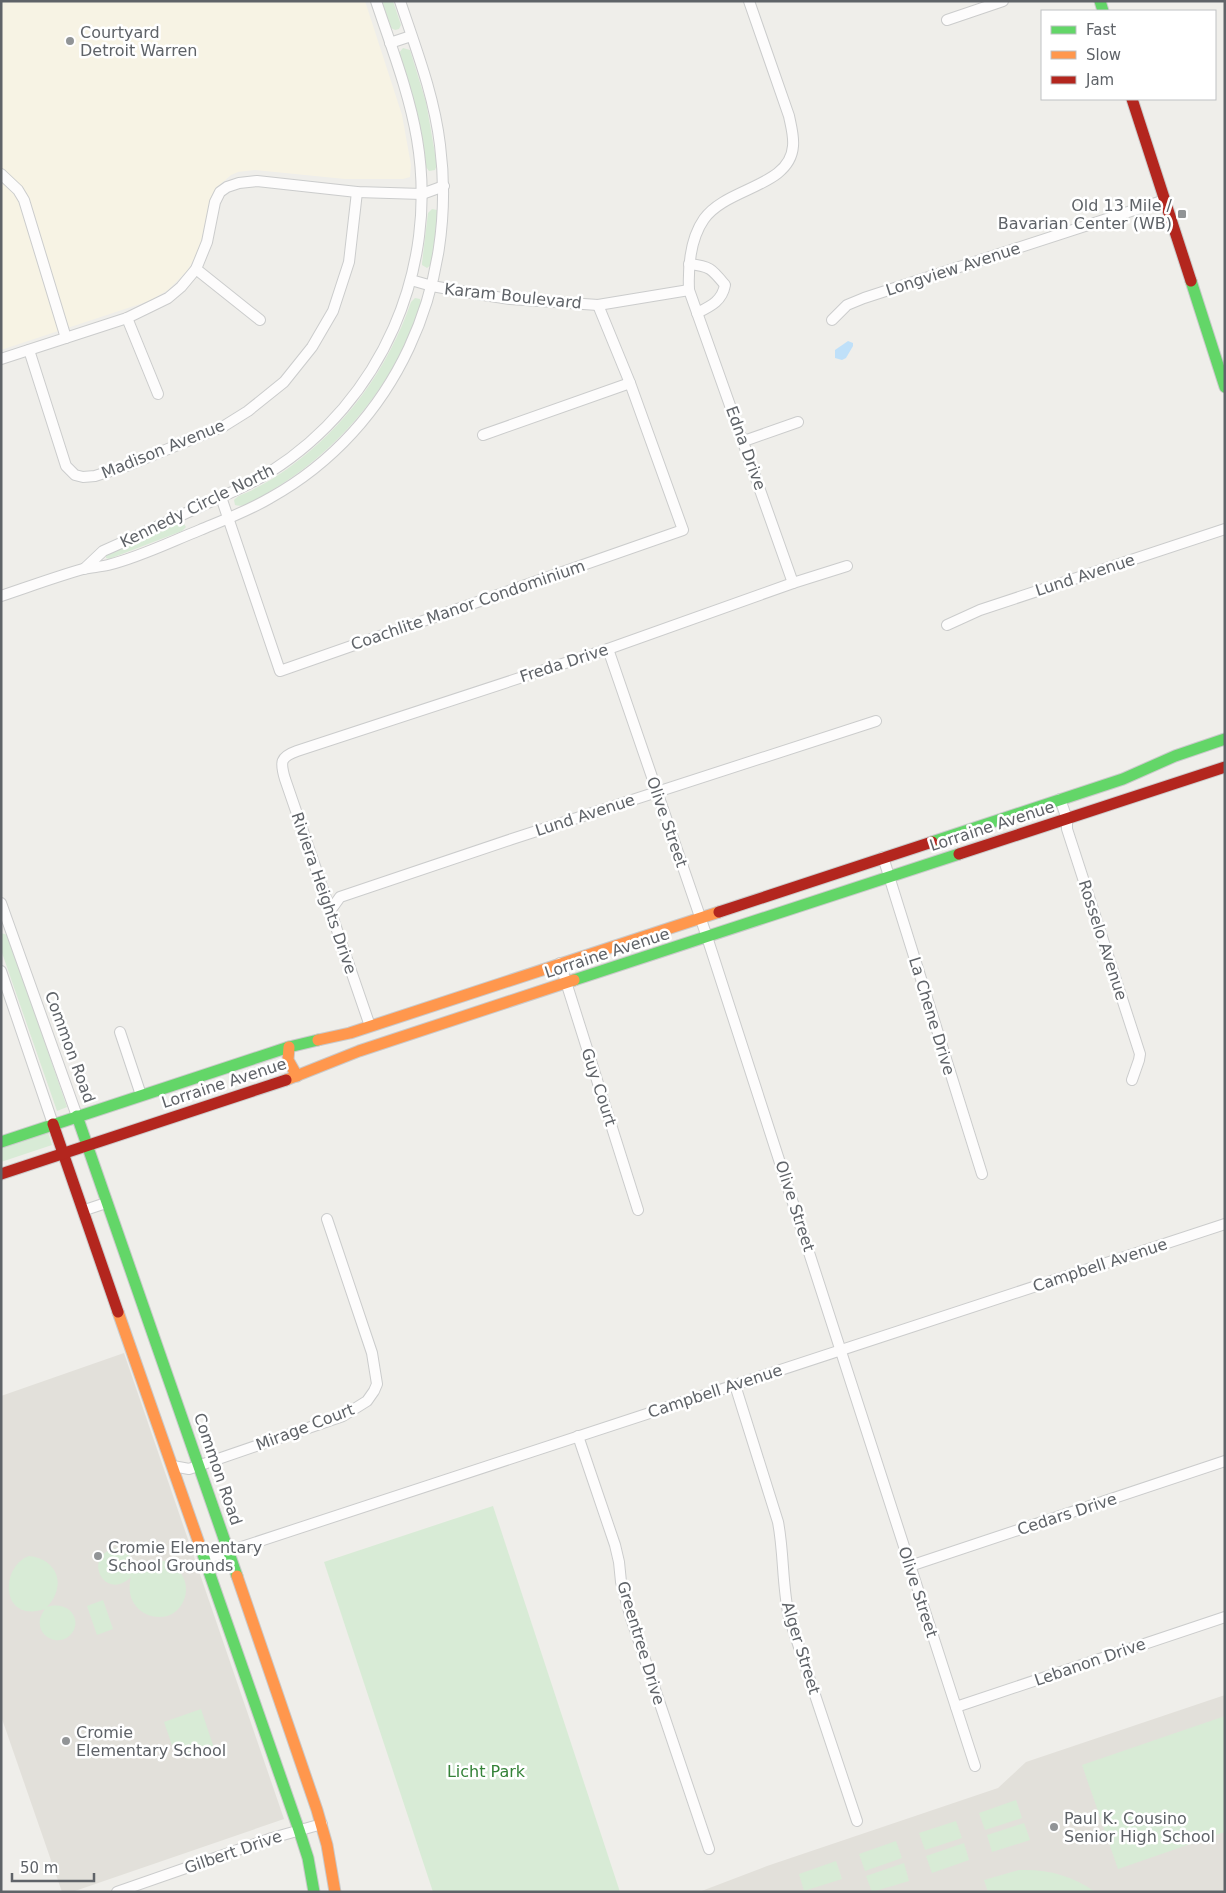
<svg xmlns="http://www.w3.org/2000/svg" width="1226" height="1893" viewBox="0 0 1226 1893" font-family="'DejaVu Sans',sans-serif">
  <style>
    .commercial { fill: #f7f3e4 }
    .education { fill: #e2e0da }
    .green { fill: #d8ebd6 }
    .water { fill: #bfe0f9 }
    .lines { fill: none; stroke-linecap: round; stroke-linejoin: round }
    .street-casing { stroke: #cbcccc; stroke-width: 12 }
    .fast-casing { stroke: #cacacb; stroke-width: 13 }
    .slow-casing { stroke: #cacacb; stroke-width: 13 }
    .jam-casing { stroke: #cacacb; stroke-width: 13 }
    .street { stroke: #fdfcfc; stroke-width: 10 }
    .fast { stroke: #63d668; stroke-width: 11 }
    .slow { stroke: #ff974d; stroke-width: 11 }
    .jam { stroke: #b3261e; stroke-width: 11 }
    .poi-dot { fill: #919496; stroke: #fff; stroke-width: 2 }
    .labels { text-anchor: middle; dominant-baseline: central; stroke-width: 5; stroke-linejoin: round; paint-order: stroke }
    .poi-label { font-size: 16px; fill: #5f6368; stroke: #fff; text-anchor: start }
    .street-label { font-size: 16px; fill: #5f6368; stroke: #fff }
    .park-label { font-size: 16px; fill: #348238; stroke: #fff }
  </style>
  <rect width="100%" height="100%" fill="#efeeea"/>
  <path class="commercial" d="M1,1H365L402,115L411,165L410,177L403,179H345L255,170L238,172L231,175L216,188L210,201L199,251L187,271L168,290L149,301L137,305L1,350Z"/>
  <g class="education">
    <path d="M124,1353L284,1819L72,1892H62L1,1716V1396Z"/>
    <path d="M1225,1695V1892H699L767,1866L998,1788L1026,1762Z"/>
  </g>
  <g class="green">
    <path d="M382,1H393L401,25L399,29L395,30L391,28Z"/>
    <path d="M403,48L410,50L426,102L437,165L435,170L429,171L426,167C423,127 412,91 399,53Z"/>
    <path d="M432,209L437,210L438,213L431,265L427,268L422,265V263L428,213Z"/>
    <path d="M415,298L420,299C423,307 417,316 414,324C386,394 334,454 269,492C261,497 245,509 235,505L234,500C239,494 248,493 254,489C266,483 277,476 287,469C345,428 388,369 411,302Z"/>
    <path d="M179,521H182L186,527L182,531L109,559L106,558V555Z"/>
    <path d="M1,933L8,935L67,1107L57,1111L1,950Z"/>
    <path d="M48,1132L52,1145L1,1162V1147Z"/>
    <path d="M493,1506L620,1892H433L324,1562Z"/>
    <path d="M116,1548C129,1550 136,1560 134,1573C148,1559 170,1553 182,1575C186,1582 187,1589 185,1597C174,1633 120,1617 131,1577C104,1603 81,1555 116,1548Z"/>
    <path d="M29,1556C58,1559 67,1586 47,1607C71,1599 85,1624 68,1637C55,1646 37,1635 40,1619C41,1615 43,1612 45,1609C0,1624 0,1566 29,1556Z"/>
    <path d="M103,1600L113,1629L97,1635L87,1606Z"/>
    <path d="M201,1709L215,1751L193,1759L191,1753L176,1757L164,1722Z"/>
    <path d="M1225,1716V1832L1118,1869L1082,1765Z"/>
    <path d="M1016,1800L1022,1818L985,1830L979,1813Z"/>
    <path d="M956,1821L962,1838L925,1850L919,1833Z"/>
    <path d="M1024,1823L1030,1840L992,1852L987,1835Z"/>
    <path d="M896,1841L902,1858L865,1871L859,1854Z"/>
    <path d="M964,1843L969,1860L932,1873L926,1856Z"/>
    <path d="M836,1861L842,1879L804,1891L799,1874Z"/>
    <path d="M904,1863L909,1881L872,1892L866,1876Z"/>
    <path d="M1019,1870C1047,1869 1072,1875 1095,1892H988L984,1880Z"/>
  </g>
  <path class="water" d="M848,341L853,343V346L846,358L842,360L835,358V350Z"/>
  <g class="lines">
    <g class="street-casing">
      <g id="street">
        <path d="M749,1L789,116C791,126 794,136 793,146C790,187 727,187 704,219C690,239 688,266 689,290L793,583"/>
        <path d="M947,20L1003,1"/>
        <path d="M390,43L411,36"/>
        <path d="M1,174L18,190L24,200L66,338"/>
        <path d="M689,264C710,266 712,269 725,285C722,301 711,306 697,313"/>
        <path d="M196,269L260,320"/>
        <path d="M411,280L432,286L477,294L510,299L598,305L689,290"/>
        <path d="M127,318L158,394"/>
        <path d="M832,320L847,305L864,298L1165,200"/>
        <path d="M29,350L66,466L75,475L83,477L95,476L129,465L224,426L248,411L284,382L312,347L333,311L349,262L357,192"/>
        <path d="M1,359L127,318L168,298L181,287L196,269L207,242L215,202L220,192L227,187L239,183L257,181L357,192L422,194L444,186"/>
        <path d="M483,435L630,383"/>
        <path d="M744,441L798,422"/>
        <path d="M221,497L280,671L683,530L630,383L598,305"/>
        <path d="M84,569L103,551C135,537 167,522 199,507C223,496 248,486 270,472C382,401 439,269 417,139C409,92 391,46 376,1"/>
        <path d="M1,596C28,587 55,577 83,569C91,567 100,567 108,565C140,557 170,542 200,530C224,520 248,511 270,498C396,428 458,285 440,145C434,95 416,49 400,1"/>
        <path d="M947,625L980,610L1225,529"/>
        <path d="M608,649L707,937L975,1766"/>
        <path d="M1060,799L1067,819V829L1140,1054L1139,1060L1132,1080"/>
        <path d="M883,857L982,1174"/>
        <path d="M1,903L77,1116"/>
        <path d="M330,911L340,897L512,839L876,721"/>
        <path d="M560,963L638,1210"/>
        <path d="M1,971L53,1124"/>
        <path d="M370,1026L285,779C280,762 280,757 297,751L608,649L793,583L847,566"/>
        <path d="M120,1032L141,1095"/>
        <path d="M85,1210L106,1203"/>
        <path d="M735,1385L778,1522C784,1553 782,1585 789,1617L857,1821"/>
        <path d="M578,1436L615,1545L619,1562L621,1582L630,1615L709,1849"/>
        <path d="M173,1466L189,1469L343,1416L367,1401L374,1391L377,1384L372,1353L327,1219"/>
        <path d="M205,1559L1225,1224"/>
        <path d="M910,1566L1225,1461"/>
        <path d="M956,1707L1225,1617"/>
        <path d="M117,1892L272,1838L322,1824"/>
      </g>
    </g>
    <g class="fast-casing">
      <g id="fast">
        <path d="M1100,1L1103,11"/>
        <path d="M1191,281L1225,387"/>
        <path d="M932,842L1123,779L1175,756L1225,739"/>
        <path d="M574,980L959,854"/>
        <path d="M77,1116L237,1576"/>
        <path d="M1,1142L289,1047L318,1040"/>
        <path d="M200,1546L299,1830L308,1858L314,1892"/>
      </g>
    </g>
    <g class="slow-casing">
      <g id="slow">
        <path d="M318,1040L350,1033L719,912"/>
        <path d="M289,1047L288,1060L297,1076"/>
        <path d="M286,1080L359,1051L574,980"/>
        <path d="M118,1312L200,1546"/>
        <path d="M237,1576L317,1810L327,1845L335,1892"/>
      </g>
    </g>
    <g class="jam-casing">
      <g id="jam">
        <path d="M1132,99L1191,281"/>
        <path d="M959,854L1225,767"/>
        <path d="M719,912L932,842"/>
        <path d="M53,1124L118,1312"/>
        <path d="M1,1174L286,1080"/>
      </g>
    </g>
    <use href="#street" class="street"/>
    <use href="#fast" class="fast"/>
    <use href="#slow" class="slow"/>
    <use href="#jam" class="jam"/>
  </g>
  <g class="poi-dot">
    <circle cx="70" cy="41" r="5"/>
    <rect x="1177" y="209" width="10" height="10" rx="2.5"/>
    <circle cx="98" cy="1556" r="5"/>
    <circle cx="66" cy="1741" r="5"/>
    <circle cx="1054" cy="1827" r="5"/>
  </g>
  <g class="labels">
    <g class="poi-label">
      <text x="80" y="32">Courtyard<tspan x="80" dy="18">Detroit Warren</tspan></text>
      <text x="1172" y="205" text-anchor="end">Old 13 Mile /<tspan x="1172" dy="18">Bavarian Center (WB)</tspan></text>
      <text x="108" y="1547">Cromie Elementary<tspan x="108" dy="18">School Grounds</tspan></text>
      <text x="76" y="1732">Cromie<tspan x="76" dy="18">Elementary School</tspan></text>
      <text x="1064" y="1818">Paul K. Cousino<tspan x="1064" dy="18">Senior High School</tspan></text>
    </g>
    <g class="street-label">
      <text transform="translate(953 269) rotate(-18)">Longview Avenue</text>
      <text transform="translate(513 296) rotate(6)">Karam Boulevard</text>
      <text transform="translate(746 448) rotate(70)">Edna Drive</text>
      <text transform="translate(163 449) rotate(-22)">Madison Avenue</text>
      <text transform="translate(197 506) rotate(-26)">Kennedy Circle North</text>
      <text transform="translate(1085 575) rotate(-18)">Lund Avenue</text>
      <text transform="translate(468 605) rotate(-19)">Coachlite Manor Condominium</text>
      <text transform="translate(564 663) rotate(-18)">Freda Drive</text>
      <text transform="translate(585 815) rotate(-18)">Lund Avenue</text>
      <text transform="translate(667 822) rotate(71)">Olive Street</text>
      <text transform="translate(992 826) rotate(-18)">Lorraine Avenue</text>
      <text transform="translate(324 893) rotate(71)">Riviera Heights Drive</text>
      <text transform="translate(1103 940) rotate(72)">Rosselo Avenue</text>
      <text transform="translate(607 953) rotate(-18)">Lorraine Avenue</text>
      <text transform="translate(932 1016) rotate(73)">La Chene Drive</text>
      <text transform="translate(70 1047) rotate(70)">Common Road</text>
      <text transform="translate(224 1083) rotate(-18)">Lorraine Avenue</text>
      <text transform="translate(599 1087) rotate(72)">Guy Court</text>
      <text transform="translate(795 1206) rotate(72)">Olive Street</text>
      <text transform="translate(1100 1265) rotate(-18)">Campbell Avenue</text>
      <text transform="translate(715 1391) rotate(-18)">Campbell Avenue</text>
      <text transform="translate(305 1427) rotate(-21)">Mirage Court</text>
      <text transform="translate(218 1469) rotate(71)">Common Road</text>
      <text transform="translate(1067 1514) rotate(-18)">Cedars Drive</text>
      <text transform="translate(918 1592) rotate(72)">Olive Street</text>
      <text transform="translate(641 1643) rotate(73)">Greentree Drive</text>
      <text transform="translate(801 1648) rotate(73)">Alger Street</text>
      <text transform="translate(1090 1662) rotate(-19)">Lebanon Drive</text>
      <text transform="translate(233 1852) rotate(-19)">Gilbert Drive</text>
    </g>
    <g class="park-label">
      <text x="486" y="1771">Licht Park</text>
    </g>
  </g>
  <rect width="1226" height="1893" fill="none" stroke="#5f6368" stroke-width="5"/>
  <rect x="1041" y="10" width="175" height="90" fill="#ffffff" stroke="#bfc1c3"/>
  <rect x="1051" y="26" width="25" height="8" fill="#63d668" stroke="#bfc1c3"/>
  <text x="1086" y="35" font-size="15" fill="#5f6368">Fast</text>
  <rect x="1051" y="51" width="25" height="8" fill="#ff974d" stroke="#bfc1c3"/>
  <text x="1086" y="60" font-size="15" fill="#5f6368">Slow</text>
  <rect x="1051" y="76" width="25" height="8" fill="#b3261e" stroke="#bfc1c3"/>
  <text x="1086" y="85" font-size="15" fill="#5f6368">Jam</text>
  <path d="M12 1873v8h82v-8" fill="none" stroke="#5f6368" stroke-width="2.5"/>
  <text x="20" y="1873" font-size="15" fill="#5f6368" stroke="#ffffff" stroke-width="4" paint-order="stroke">50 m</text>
</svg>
